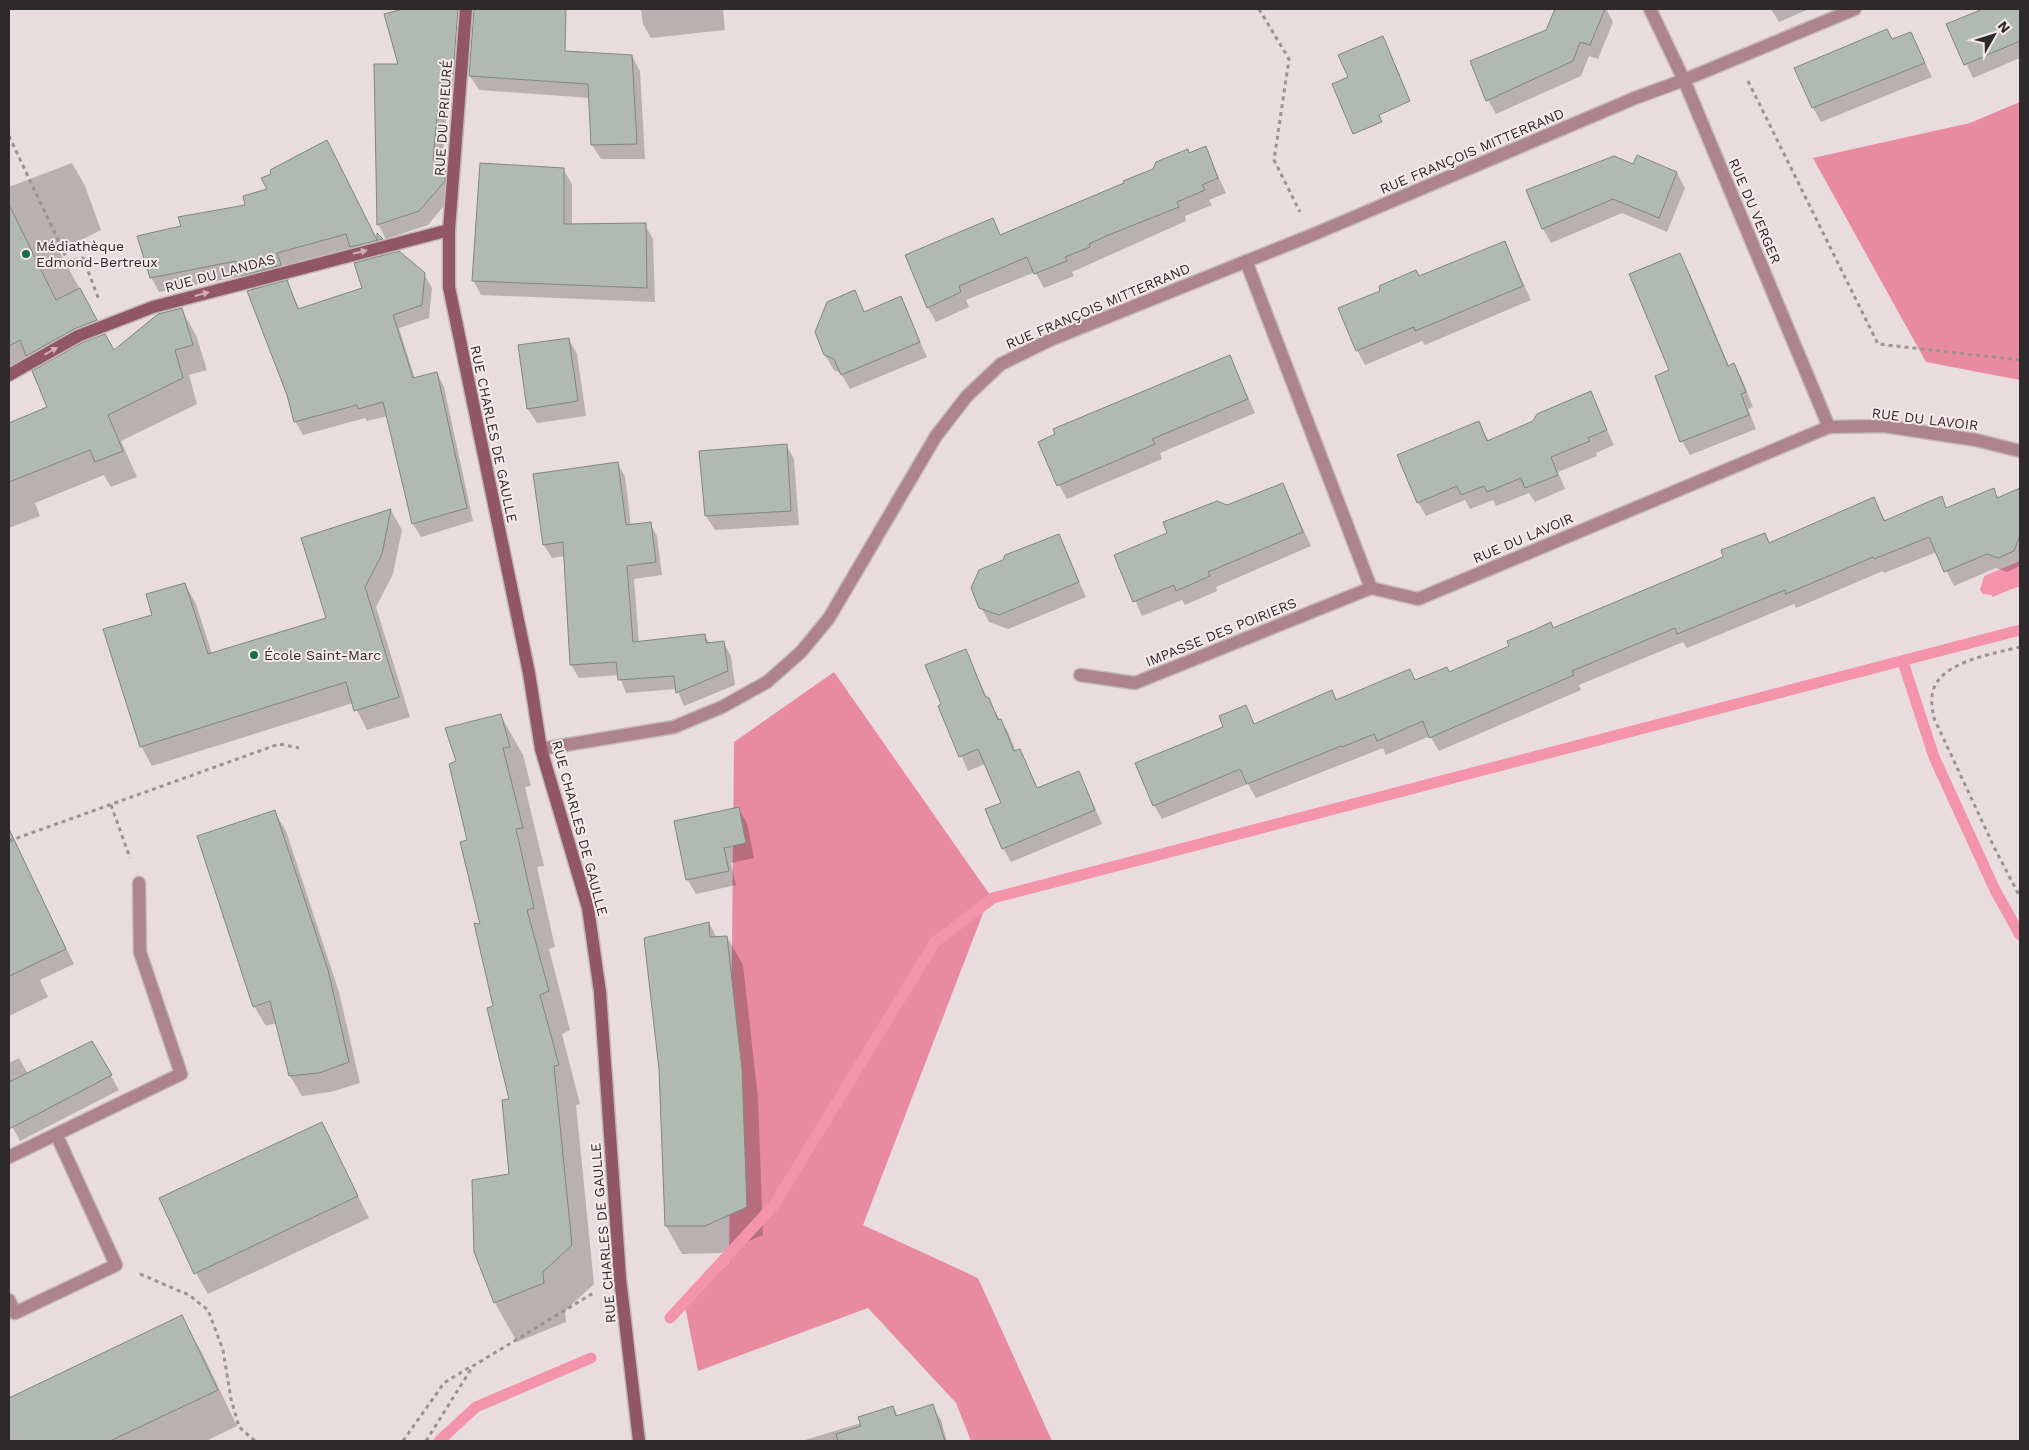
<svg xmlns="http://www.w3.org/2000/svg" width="2029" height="1450" viewBox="0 0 2029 1450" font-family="'Work Sans',sans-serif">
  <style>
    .forest { fill: #e88aa0 }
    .water { fill: #f394aa }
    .shadow { fill: #0003; fill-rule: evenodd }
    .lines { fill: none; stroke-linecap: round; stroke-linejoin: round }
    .stream { stroke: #f394aa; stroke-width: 11 }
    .building { fill: #b0bab3; stroke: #7e8781 }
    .street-casing { stroke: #c3b8ba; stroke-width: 15 }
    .secondary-casing { stroke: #c3b8ba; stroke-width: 15 }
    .path { stroke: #9b9294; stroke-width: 3; stroke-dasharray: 4 4; stroke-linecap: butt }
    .street { stroke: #ad838c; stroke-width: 12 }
    .secondary { stroke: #915764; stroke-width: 12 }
    .oneway { fill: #ceafb5 }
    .poi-dot { fill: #157044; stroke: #f6e9eb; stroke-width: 2 }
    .labels { text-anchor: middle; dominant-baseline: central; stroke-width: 4; stroke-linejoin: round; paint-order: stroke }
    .street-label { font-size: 14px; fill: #2e292a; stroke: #f6e9eb }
    .poi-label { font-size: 14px; fill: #2e292a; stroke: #f6e9eb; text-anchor: start }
  </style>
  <rect width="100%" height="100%" fill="#e8dcde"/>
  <g class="forest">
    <path d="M2020,102V380L1926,362L1813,158L1970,123Z"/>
    <path d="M834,672L990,895L863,1225L978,1278L1052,1441H971L956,1403L868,1308L698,1371L684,1301L729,1263L734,742Z"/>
  </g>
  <path class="water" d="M2020,561V586L1992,597V595L1983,594L1980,590L1984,576Z"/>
  <g class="shadow">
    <path d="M597,9H723L725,30L651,38L643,24L641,10Z"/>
    <path d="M1556,9H1606L1613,22L1598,59L1589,56L1581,76L1496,114L1488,100L1547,31Z"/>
    <path d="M1771,9H1809L1779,22Z"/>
    <path d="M1987,9H2020V58L1973,78L1948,25Z"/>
    <path d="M1911,33L1932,77L1821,122L1813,108L1892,40Z"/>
    <path d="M1382,37L1400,75L1364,105Z"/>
    <path d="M454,46L463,60L461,89L449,88L442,162H445L454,177L452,196L428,225L386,239L378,224L399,65Z"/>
    <path d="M632,56L640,71L645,159H601L592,145L590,98L479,90L470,76Z"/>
    <path d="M1205,148L1226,193L1209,200L1212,205L1185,216L1186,221L1072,272L1074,276L1044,288L1035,272L966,300L969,307L936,322L928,308L992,220L1001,236Z"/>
    <path d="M335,156L378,243V236L391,255L424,274L432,288L429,318L399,328L415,379L437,373L444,387L473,521L421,537L413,524L388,416L367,421L365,418L303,435L295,421L252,291L243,276L159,292L151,277L182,227L246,206L269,190ZM352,249L360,263L363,289L300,310L286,281L289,280L284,267Z"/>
    <path d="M72,163L85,186L101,230L59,251L104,333L9,376V187Z"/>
    <path d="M1634,166L1677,173L1685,188L1667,232L1622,213L1551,243L1543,229Z"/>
    <path d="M563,169L572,184V225H645L653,239L655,302L481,295L473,280Z"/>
    <path d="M1505,243L1531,300L1425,345L1422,341L1365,365L1357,350L1382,291Z"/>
    <path d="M1681,259L1690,274L1729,366L1734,364L1742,379L1753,407L1748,409L1756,429L1690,455L1682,441L1670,371Z"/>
    <path d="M854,292L865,313L900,298L927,357L850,389L841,373L834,370L825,355Z"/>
    <path d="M181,309L196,335L207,370L189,375L197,404L121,441L137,477L111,487L104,475L35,503L40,516L9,528V424L49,407L114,352Z"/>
    <path d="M569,339L577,354L586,416L537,423L528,409Z"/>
    <path d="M1230,357L1255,413L1160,453L1162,459L1067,499L1059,485Z"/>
    <path d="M1590,393L1614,445L1596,453L1597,456L1558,472L1565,489L1535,502L1529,493L1496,506L1493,500L1470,509L1465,500L1426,516L1418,502L1478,422L1489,441L1534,422Z"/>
    <path d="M786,445L794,459L799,525L715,530L706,516Z"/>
    <path d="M617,463L625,476L631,526L650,523L657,536L662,575L634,579L639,643L705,635L710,644L724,643L731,656L735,685L684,706L677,689L626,693L619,675L579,678L571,665L565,556L552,558L544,545Z"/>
    <path d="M1283,485L1311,546L1216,587L1217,591L1185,605L1182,600L1142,616L1115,556Z"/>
    <path d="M1993,489L1999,499L2015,492L2020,502V566L2007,572L1996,568L1954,586L1937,552L1884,573L1883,571L1796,608L1794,604L1687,648L1683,642L1579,685L1581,690L1439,751L1430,736L1386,755L1383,748L1256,798L1248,784L1162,819L1154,805L1246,707L1255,725L1331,691L1337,701L1410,671L1416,681L1449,673L1725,557L1764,534L1770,544L1874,499L1886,522L1941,498L1947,509Z"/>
    <path d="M391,510L402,530L393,574L376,607L410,717L367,730L353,703L152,766L141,746L154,615L185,584L196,604L212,654L327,618L303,539Z"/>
    <path d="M1058,535L1086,597L1008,629L989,622L981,607Z"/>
    <path d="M965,650L987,698L1009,734L1016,752L1019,751L1027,765L1038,789L1079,772L1102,824L1011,862L1003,848L1002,804L985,764L968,771L940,706L943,705Z"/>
    <path d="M501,716L523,755L531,786L525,787L544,866L537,867L555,947L549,949L570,1030L562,1034L580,1104L576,1105L594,1284L565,1311L566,1322L517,1342L495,1303L475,1252L510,1175L511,1099L457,762Z"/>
    <path d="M738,808L747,823L754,858L731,863L736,885L696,894L687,879Z"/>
    <path d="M274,811L286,831L339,992L360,1083L331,1092L302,1096L290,1076L277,1023L266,1026L254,1006Z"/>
    <path d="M25,865L74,964L40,980L48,997L9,1016V873Z"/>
    <path d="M709,923L717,938L727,937L743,965L758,1098L763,1235L721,1253L682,1254L666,1226L660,1068Z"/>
    <path d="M92,1043L119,1090L20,1141L9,1120V1063L19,1058L28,1074Z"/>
    <path d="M321,1123L369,1218L208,1294L196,1273Z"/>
    <path d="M182,1317L202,1353L237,1426L206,1441H9V1399Z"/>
    <path d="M932,1406L941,1420L947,1441H802L861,1423L893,1407L898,1416Z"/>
  </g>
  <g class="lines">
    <g class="stream">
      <path d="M1903,662L1934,757L1995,890L2020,935"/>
      <path d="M670,1318L774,1205L935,942L993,898L2020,630"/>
      <path d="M439,1441L476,1407L591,1358"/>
    </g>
  </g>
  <g class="building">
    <path d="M403,9H458L453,75L441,74L433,160L446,161L445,181L419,211L377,225L374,64H398L384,14Z"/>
    <path d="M474,9H566L565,51L632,55L637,144L591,145L588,84L469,76Z"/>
    <path d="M1555,9H1605L1590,45L1580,42L1573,61L1486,101L1470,61L1546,30Z"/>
    <path d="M1983,9H2020V41L1964,65L1946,24Z"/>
    <path d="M1887,29L1892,39L1911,32L1925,63L1812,108L1794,68Z"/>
    <path d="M1383,36L1410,101L1379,115L1382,122L1353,134L1332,84L1348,77L1338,55Z"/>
    <path d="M327,140L377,240V233L383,239L350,247L346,234L277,253L281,265L242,276L236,261L150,278L137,236L181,226L178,217L245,205L243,196L267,189L261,178L271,174L270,170Z"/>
    <path d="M1206,146L1218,178L1202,185L1205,190L1177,202L1179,207L1106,236L1089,244L1090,247L1065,257L1067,261L1034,274L1027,257L959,286L961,292L927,308L905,255L993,218L1000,235L1124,183L1123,181L1153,169L1156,162L1188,149L1189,153Z"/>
    <path d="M1637,155L1677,172L1659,218L1613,199L1542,229L1526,190L1614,156L1633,164Z"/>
    <path d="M480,163L564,168V224L646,223L647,288L472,281Z"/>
    <path d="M9,205L56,300L80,288L97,320L74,329L26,356L20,340L9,346Z"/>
    <path d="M1505,241L1523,286L1415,331L1414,327L1356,351L1338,308L1380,291L1379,286L1416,270L1419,276Z"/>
    <path d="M399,251L425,273L422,305L393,315L413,378L437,372L467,508L412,524L383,402L358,409L357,405L294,422L287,395L247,291L287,280L298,309L362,288L354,263Z"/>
    <path d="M1680,253L1728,366L1734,363L1746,392L1741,394L1749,415L1680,442L1655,376L1669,370L1629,274Z"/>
    <path d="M855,290L864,312L901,296L920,342L841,375L834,359L824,355L815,332L827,302Z"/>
    <path d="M182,308L193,345L175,350L183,378L108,415L123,451L95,462L90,450L9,482V423L47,407L32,371L81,343L105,334L114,350L158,314Z"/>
    <path d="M569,338L578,401L527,409L518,345Z"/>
    <path d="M1230,355L1248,399L1152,439L1155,444L1057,486L1038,442L1055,434L1053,429Z"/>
    <path d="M1591,391L1607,430L1588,438L1590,441L1551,457L1558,475L1525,488L1521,478L1487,492L1484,486L1461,495L1457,486L1417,503L1397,455L1479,421L1487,441L1533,421L1537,414Z"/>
    <path d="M787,444L791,511L705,516L699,451Z"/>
    <path d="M618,462L626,525L651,522L656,562L627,566L633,642L705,634L706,643L724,641L728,671L676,693L674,676L618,680L616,662L570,665L563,542L543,545L533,474Z"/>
    <path d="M1283,483L1303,532L1208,572L1210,576L1176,591L1174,585L1133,602L1114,555L1167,533L1163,522L1217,501L1227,505Z"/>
    <path d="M1994,488L1997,498L2020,488V535L2014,551L1998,558L1987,554L1944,572L1929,537L1874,559L1873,557L1786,594L1785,590L1677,634L1675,628L1572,671L1574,675L1429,738L1423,721L1377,741L1374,734L1342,747L1341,746L1247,784L1240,769L1153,806L1135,763L1223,727L1219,716L1246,705L1254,724L1332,690L1336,700L1410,669L1415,680L1447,667L1449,672L1509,646L1507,641L1534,630L1551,622L1553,628L1723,557L1721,550L1765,533L1769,543L1874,497L1884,521L1942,496L1946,508Z"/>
    <path d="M391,509L382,554L365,587L399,697L354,711L346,682L140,747L103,629L152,615L146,594L185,583L208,654L326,618L301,538Z"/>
    <path d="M1059,534L1079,582L999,615L979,608L971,588L979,570L1003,560L1005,555Z"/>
    <path d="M966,649L985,696L989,698L998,720L1001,719L1014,751L1020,749L1037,788L1079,771L1095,810L1002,849L985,809L1001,803L978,749L959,757L938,706L941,704L925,665Z"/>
    <path d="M501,714L510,747L503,748L523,828L516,829L534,908L527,910L549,991L540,995L559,1065L554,1066L572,1245L543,1272L544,1283L494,1303L474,1252L472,1180L509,1174L502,1100L509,1099L487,1008L493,1006L474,923L480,924L460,842L467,840L449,764L456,761L445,728Z"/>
    <path d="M739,807L746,843L724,848L729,871L686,880L674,821Z"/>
    <path d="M275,810L328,970L349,1062L319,1073L289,1076L270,1001L253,1007L197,836Z"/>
    <path d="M9,829L66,949L9,976Z"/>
    <path d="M709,922L710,937L727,936L742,1069L747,1207L705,1226H665L659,1069L644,938Z"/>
    <path d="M92,1041L112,1075L9,1129V1082Z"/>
    <path d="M322,1122L358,1196L194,1274L159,1198Z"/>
    <path d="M182,1315L218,1390L110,1441H9V1398Z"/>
    <path d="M933,1404L945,1441H838L836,1434L861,1426L858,1417L893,1406L896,1416Z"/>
  </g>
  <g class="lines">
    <g class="street-casing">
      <g id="street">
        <path d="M1650,9L1684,80L1829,427"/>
        <path d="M1246,261L1371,588L1418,599L1829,427L1884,426L1976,440L2020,451"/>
        <path d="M1080,675L1135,683L1371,588"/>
        <path d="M541,749L674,727L722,707L767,682L801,652L829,618L936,436L967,396L1001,364L1050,340L1312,235L1635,98L1684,80L1855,9"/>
        <path d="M9,1157L181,1074L140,952L139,883"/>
        <path d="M9,1300L15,1313L116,1265L57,1136"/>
      </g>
    </g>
    <g class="secondary-casing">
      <g id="secondary">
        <path d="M466,9L449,230V287L529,673L541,749L588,908L600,992L620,1278L639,1441"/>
        <path d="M9,375L78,336L153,307L449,230"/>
      </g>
    </g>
    <g class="path">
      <path d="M1259,9L1289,59L1274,160L1300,212"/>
      <path d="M1748,81L1878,344L2020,360"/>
      <path d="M9,136L68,261L83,258L99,300"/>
      <path d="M2020,647C1993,654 1934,662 1932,697C1931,703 1933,710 1933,716L1995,849L2020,897"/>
      <path d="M111,805L130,858"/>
      <path d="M9,841L279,744L299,748"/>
      <path d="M140,1274L189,1295L208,1310L223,1350L231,1399L239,1427L255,1441"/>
      <path d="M403,1441L444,1383L470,1367"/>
      <path d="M426,1441L473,1366L595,1292"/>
    </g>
    <use href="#street" class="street"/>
    <use href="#secondary" class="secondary"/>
  </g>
  <defs><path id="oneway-solid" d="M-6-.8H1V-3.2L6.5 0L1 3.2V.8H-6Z" transform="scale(1.25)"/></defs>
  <g class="oneway">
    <use href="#oneway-solid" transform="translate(360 252) rotate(-14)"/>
    <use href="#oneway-solid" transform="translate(202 294) rotate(-15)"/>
    <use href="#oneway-solid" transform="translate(51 351) rotate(-30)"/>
  </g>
  <g class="poi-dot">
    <circle cx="26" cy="254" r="5"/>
    <circle cx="254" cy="655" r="5"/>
  </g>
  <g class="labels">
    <g class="street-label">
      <text transform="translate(443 118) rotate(-86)">RUE DU PRIEURÉ</text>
      <text transform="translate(1472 151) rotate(-23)">RUE FRANÇOIS MITTERRAND</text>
      <text transform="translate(1755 211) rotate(67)">RUE DU VERGER</text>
      <text transform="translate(220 273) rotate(-15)">RUE DU LANDAS</text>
      <text transform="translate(1098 306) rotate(-23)">RUE FRANÇOIS MITTERRAND</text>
      <text transform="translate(1925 419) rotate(7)">RUE DU LAVOIR</text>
      <text transform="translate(494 434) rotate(78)">RUE CHARLES DE GAULLE</text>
      <text transform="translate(1523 538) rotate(-23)">RUE DU LAVOIR</text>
      <text transform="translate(1221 632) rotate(-22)">IMPASSE DES POIRIERS</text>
      <text transform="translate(580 828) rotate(75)">RUE CHARLES DE GAULLE</text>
      <text transform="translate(603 1233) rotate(-95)">RUE CHARLES DE GAULLE</text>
    </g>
    <g class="poi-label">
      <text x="36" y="246">Médiathèque<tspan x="36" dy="16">Edmond-Bertreux</tspan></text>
      <text x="264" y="655">École Saint-Marc</text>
    </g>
  </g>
  <rect width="2029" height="1450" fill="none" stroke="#2e292a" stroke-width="20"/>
  <g transform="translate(1994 35) rotate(51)" stroke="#f6e9eb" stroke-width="4" paint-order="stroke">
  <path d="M0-4L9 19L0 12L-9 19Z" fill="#2e292a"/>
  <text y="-8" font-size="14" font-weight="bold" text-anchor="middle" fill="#2e292a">N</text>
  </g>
</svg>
